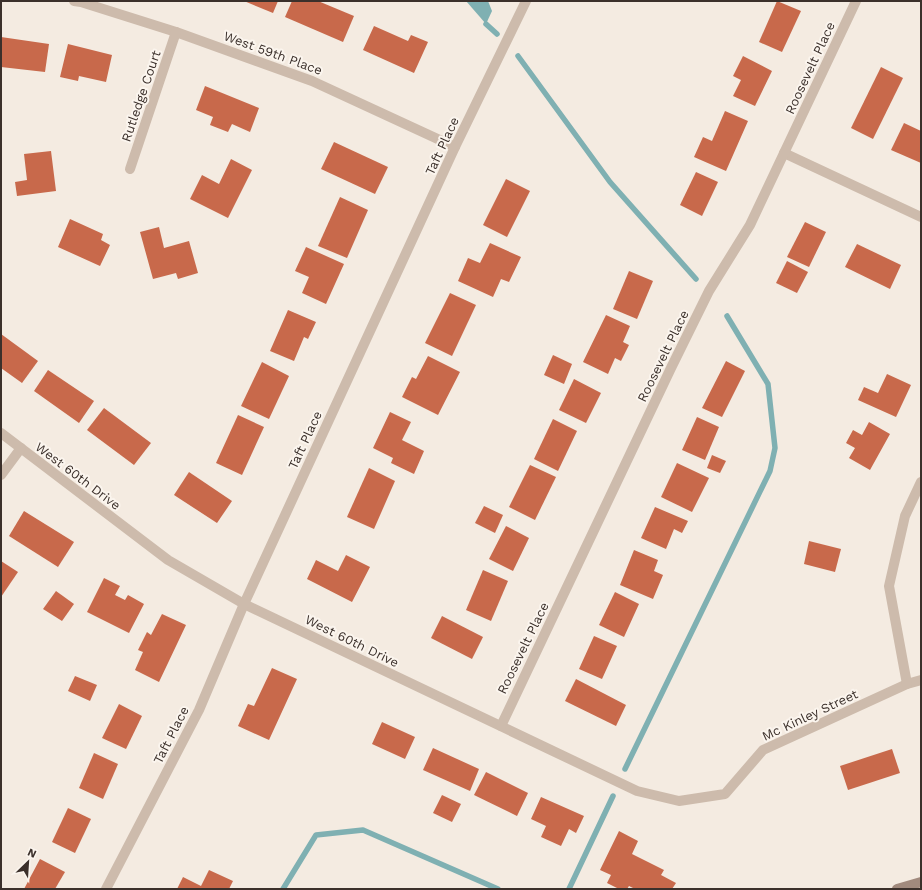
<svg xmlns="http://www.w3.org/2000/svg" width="922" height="890" viewBox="0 0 922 890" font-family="'Work Sans',sans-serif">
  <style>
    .water { fill: #7fb0b2 }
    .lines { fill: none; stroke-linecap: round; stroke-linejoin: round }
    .stream { stroke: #7fb0b2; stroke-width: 5.5 }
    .building { fill: #c8694b }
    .street { stroke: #cdbbac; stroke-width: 10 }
    .secondary { stroke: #a18a7d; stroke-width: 10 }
    .labels { text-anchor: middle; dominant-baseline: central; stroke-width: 4; stroke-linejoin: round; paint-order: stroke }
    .street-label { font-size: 13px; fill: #3b302b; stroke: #fbf5ee }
  </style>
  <rect width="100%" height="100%" fill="#f4ebe1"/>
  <path class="water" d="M466,1H488L492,11L486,24Z"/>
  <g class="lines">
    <g class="stream">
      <path d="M486,24L497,34"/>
      <path d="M518,56L610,182L696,279"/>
      <path d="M625,769L770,471L775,448L768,384L727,316"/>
      <path d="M283,889L316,835L363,830L498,889"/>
      <path d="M569,889L613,796"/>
    </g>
  </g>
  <g class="building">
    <path d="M244,1H278L273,13Z"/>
    <path d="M292,1H318L354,16L343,42L285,17Z"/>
    <path d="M777,1L801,11L782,52L759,42Z"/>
    <path d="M374,26L408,41L411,35L428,42L414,73L363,50Z"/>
    <path d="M1,37L49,44L45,72L1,67Z"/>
    <path d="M68,44L112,55L106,82L79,76L78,81L60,77Z"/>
    <path d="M743,56L772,71L755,106L733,96L741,80L733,76Z"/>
    <path d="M881,67L903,78L873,139L851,128Z"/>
    <path d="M205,86L259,108L250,132L232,124L228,132L210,125L213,117L196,110Z"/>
    <path d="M725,111L748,121L726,171L694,157L703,137L712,141Z"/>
    <path d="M904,123L921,131V163L891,150Z"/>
    <path d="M334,142L388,167L375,194L321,169Z"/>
    <path d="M51,151L56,191L17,196L15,182L27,180L24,154Z"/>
    <path d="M231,159L252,170L228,218L190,199L202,175L219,184Z"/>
    <path d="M696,172L718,182L702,216L680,205Z"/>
    <path d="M506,179L530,191L507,237L483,225Z"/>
    <path d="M340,197L368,210L347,258L318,246Z"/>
    <path d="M70,219L103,234L101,240L110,245L100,266L58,247Z"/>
    <path d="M805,222L826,232L809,267L787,257Z"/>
    <path d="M159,227L164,248L189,241L198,273L178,279L176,273L153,279L140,232Z"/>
    <path d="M490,243L521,257L509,282L501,279L493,297L458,281L468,258L480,263Z"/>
    <path d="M857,244L901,265L890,289L845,267Z"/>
    <path d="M306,247L344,264L326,304L302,293L309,277L295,271Z"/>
    <path d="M787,261L808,272L797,293L776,283Z"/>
    <path d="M629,271L653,281L637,319L613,309Z"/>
    <path d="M450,293L476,305L452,356L425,343Z"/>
    <path d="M288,310L316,322L308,339L304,337L294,361L270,351Z"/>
    <path d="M606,315L630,326L623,342L629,345L621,361L615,358L608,374L583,362Z"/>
    <path d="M1,334L38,361L22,383L1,368Z"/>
    <path d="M553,355L572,364L564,384L544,375Z"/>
    <path d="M428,356L460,372L438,415L402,397L412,377L416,379Z"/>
    <path d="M726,361L745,371L722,417L702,408Z"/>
    <path d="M262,362L289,376L269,419L241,406Z"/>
    <path d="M48,370L94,401L79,423L34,391Z"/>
    <path d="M887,374L911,385L896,417L858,400L864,387L878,393Z"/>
    <path d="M574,379L601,393L586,423L559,410Z"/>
    <path d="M104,408L151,443L134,465L87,430Z"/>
    <path d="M390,412L411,422L402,440L424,451L414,474L391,463L393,458L373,448Z"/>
    <path d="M238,415L264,427L242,475L216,463Z"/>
    <path d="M697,417L719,427L705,460L682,450Z"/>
    <path d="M553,419L577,431L558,471L534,459Z"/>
    <path d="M869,422L890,434L870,470L849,458L855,448L846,443L853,430L862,435Z"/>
    <path d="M712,455L726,461L720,473L707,468Z"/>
    <path d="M677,463L709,478L692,512L661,497Z"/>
    <path d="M530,465L556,477L535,520L509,507Z"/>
    <path d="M369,468L395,481L374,529L347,517Z"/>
    <path d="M189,472L232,501L217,523L174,495Z"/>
    <path d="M484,506L503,515L495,533L475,523Z"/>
    <path d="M655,507L688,521L682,533L674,529L666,549L641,538Z"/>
    <path d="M24,511L74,542L58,567L9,536Z"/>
    <path d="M506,526L529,538L513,571L489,559Z"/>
    <path d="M809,541L841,549L835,572L804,564Z"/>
    <path d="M634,550L658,560L654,571L663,575L653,599L620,585Z"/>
    <path d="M346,555L370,567L352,602L307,579L316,560L338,571Z"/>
    <path d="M1,561L18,572L1,597Z"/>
    <path d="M483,570L508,581L491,621L466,610Z"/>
    <path d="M104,578L120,586L115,595L125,600L128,595L144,604L129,633L87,612Z"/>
    <path d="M56,591L74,604L62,621L43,609Z"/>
    <path d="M615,592L639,604L624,637L599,625Z"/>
    <path d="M162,614L186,625L159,682L135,670L143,652L138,650L147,632L151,635Z"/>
    <path d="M442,616L483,637L472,659L431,638Z"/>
    <path d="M594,636L617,646L602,679L579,669Z"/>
    <path d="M272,668L297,679L269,740L238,726L248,704L254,706Z"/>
    <path d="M75,676L97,685L90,701L68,691Z"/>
    <path d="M576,679L626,705L616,726L565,701Z"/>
    <path d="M119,704L142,716L126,749L102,738Z"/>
    <path d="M382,722L415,737L405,759L372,744Z"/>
    <path d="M433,748L479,769L470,791L423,770Z"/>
    <path d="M892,749L900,773L848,790L840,766Z"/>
    <path d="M94,753L118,764L103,799L79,788Z"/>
    <path d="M486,772L528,793L517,816L474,795Z"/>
    <path d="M442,795L461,804L452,822L433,813Z"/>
    <path d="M541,797L584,816L576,833L569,829L561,846L541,837L546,826L531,819Z"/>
    <path d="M68,808L91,819L75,853L52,842Z"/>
    <path d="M619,831L638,841L632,854L664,870L661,875L676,883L672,889H635L629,886L627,889H619L607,883L611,875L600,870Z"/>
    <path d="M40,859L65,872L55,889H24Z"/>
    <path d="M209,870L233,881L229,889H177L183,877L201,886Z"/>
  </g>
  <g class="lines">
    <g class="street">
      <path d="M74,1L81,2L176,32L312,81L455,147"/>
      <path d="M784,153L921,217"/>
      <path d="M130,169L176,32"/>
      <path d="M1,433L168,560L244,604L637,791L679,801L725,794L763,750L907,684L921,680"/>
      <path d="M1,475L21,448"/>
      <path d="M907,684L889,586L905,516L921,482"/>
      <path d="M501,726L671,368L709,291L750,225L856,1"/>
      <path d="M106,889L199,710L244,604L455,147L526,1"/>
    </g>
    <path class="secondary" d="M897,889L921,882"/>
  </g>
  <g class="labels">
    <g class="street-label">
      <text transform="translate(273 53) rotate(20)">West 59th Place</text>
      <text transform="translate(810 68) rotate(-65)">Roosevelt Place</text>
      <text transform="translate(141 96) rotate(-71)">Rutledge Court</text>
      <text transform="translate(442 146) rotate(-65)">Taft Place</text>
      <text transform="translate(663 356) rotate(-64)">Roosevelt Place</text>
      <text transform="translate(305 440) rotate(-65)">Taft Place</text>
      <text transform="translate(78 476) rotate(37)">West 60th Drive</text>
      <text transform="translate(352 641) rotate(26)">West 60th Drive</text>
      <text transform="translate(523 648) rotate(-64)">Roosevelt Place</text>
      <text transform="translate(810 715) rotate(-25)">Mc Kinley Street</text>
      <text transform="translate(171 735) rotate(-63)">Taft Place</text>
    </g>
  </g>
  <rect width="922" height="890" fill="none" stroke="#3b302b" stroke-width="4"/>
  <g transform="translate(28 862) rotate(25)" stroke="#fbf5ee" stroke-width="3" paint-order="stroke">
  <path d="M0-3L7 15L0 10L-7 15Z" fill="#3b302b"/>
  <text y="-6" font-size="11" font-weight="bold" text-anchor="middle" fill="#3b302b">N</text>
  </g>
</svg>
